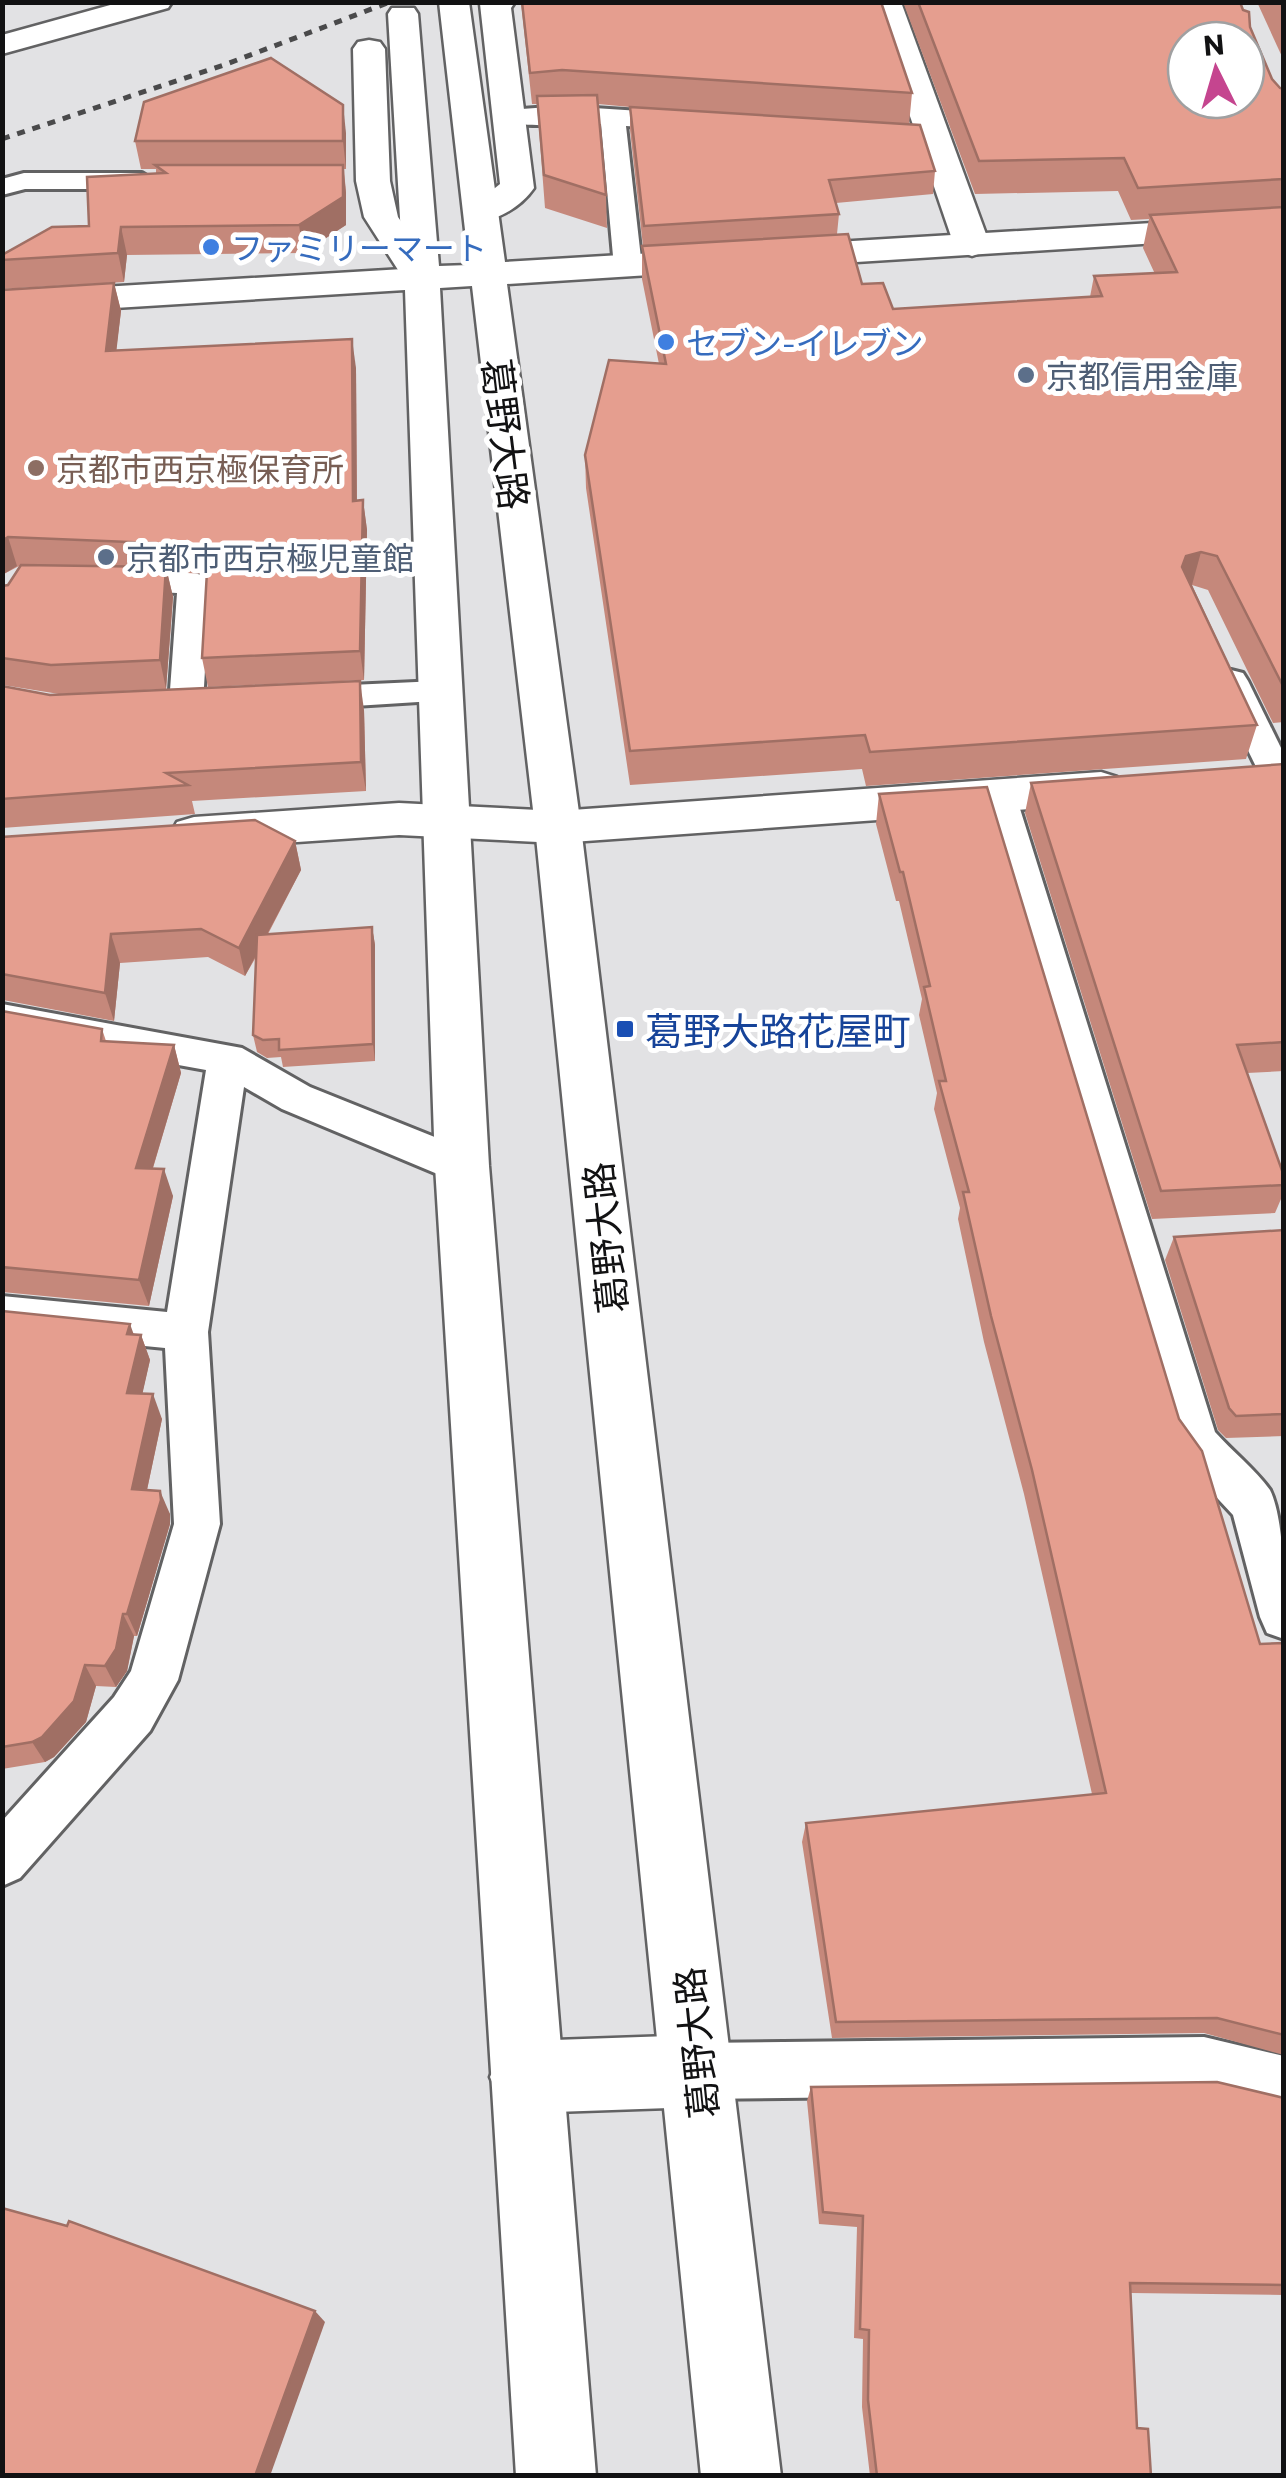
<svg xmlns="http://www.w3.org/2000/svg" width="1286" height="2478" viewBox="0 0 1286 2478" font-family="Commissioner,'Noto Sans JP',sans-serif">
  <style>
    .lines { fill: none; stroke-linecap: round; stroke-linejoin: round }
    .service-casing { stroke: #626263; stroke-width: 6 }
    .minor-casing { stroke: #626263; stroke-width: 5 }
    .tertiary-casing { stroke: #626263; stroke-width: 5 }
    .service { fill: #fff; fill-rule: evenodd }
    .minor { fill: #fff; fill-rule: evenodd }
    .tertiary { fill: #fff; fill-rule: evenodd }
    .rail { stroke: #4a4a4b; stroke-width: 5; stroke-dasharray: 8 8; stroke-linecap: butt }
    .wall { fill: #c5887b }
    .shaded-wall { fill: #a06f64 }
    .building { fill: #e59e8f; stroke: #a06f64; stroke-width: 2.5; fill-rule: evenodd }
    .shop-dot { fill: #3f7fe0; stroke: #fff; stroke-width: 4 }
    .service-dot { fill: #5c6f8a; stroke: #fff; stroke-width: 4 }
    .education-dot { fill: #8d6e63; stroke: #fff; stroke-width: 4 }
    .transit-dot { fill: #1a4fb4; stroke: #fff; stroke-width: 4 }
    .labels { text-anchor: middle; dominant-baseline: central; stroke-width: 10; stroke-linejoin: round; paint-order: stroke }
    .far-shop-label { font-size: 32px; fill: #366cbe; stroke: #fff; text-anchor: start }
    .far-service-label { font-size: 32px; fill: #4e5e75; stroke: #fff; text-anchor: start }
    .far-education-label { font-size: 32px; fill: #785e54; stroke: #fff; text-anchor: start }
    .street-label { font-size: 38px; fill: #121213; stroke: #fff }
    .transit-label { font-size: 38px; fill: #164399; stroke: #fff; text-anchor: start }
  </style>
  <rect width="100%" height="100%" fill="#e2e2e4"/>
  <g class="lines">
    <g class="service-casing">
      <g id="service">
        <path d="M563,106L687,114L700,122L687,130L626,126L642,267L638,273H618L614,267L601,124C579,123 507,130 495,118L508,110Z"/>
        <path d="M24,173H142L155,181L142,189H25L2,195V179Z"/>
        <path d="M114,572L194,573L205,576L210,583L203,704L198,712L186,715L174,712L169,704L177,593L103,589L98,582L103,575Z"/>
        <path d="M1231,670L1243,673L1248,681L1284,754V785L1264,783L1214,681L1219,673Z"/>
        <path d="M438,681L450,684L455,692L450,700L307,709L295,706L290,698L295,690L307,687Z"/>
        <path d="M998,784L1011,787L1016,796L1215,1432C1232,1451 1255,1469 1270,1490C1286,1523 1284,1599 1284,1639L1267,1633L1260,1617L1233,1515L1179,1457L1172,1443L980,796L985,787Z"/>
        <path d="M2,1004L242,1048L310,1087L477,1154L483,1166L477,1178L462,1182L447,1178L282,1109L244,1087L208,1332L220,1524L178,1680L150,1731L20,1878L2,1886V1821L114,1697L131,1671L174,1524L165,1348L2,1332V1296L167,1312L206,1070L2,1033Z"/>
        <path d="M1204,2037L1284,2056V2112L1204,2093L698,2099L678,2091L670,2071L678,2051L698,2043Z"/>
      </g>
    </g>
    <g class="minor-casing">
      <g id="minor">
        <path d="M121,2H172L168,8L2,54V35Z"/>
        <path d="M515,2L511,8L534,188C521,207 493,225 470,219L465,212L500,184L480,4Z"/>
        <path d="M871,2H901L990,245L984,252L972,256L960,252L954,245Z"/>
        <path d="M369,40L380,42L385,49L390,181L398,217L440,279L435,287L422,290L409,287L364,217L356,181L353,49L358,42Z"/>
        <path d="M1101,772L1117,777L1124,788L1117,799L1101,804L558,843L399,835L194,849L177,844L171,833L177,822L194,817L399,803L558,811Z"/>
        <path d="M698,2035L723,2046L734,2071L723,2096L698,2107L526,2113L501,2102L490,2077L501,2052L526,2041Z"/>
      </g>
    </g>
    <g class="tertiary-casing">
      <path id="tertiary" d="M439,2H469L505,262L1284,215V235L507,284L581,827L781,2476H701L535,827L472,286L440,288L489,1166L596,2476H516L435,1166L405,290L2,315V293L403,269L388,14L392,8H414L418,14L439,266L469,265Z"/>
    </g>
    <use href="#service" class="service"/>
    <use href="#minor" class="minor"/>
    <use href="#tertiary" class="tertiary"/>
    <path class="rail" d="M2,139L224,65L390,2"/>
  </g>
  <g class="wall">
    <path d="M521,2H881L912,93L909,125L935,171L933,194L836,203L839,214L837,234L862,284L893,309L1090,297L1094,276L1155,274L1143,248L1149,219L1131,220L1118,191L975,194L903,2H1240L1272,79L1280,88L1284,89V722L1273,723L1208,590L1192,585L1257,725L1246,759L866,786L862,769L630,785L586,488L585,455L659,364L642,279V246H643L630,130V107L598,104L606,195L607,228L545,208L537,104H532Z"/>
    <path d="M1257,2H1284V61Z"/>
    <path d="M346,133V169H344L346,193V225L303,253L127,255L124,282L2,289V255L89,226L156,173V169H141L135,141Z"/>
    <path d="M114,283L121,311L116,351L356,368L357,501L363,500L367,530L364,680L208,687L202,658L207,574L167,572L173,597L166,689L59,694L3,685L2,586L8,585L19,566L2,575V290Z"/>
    <path d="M2,686L50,695L364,710L366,791L192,801L195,814L2,828Z"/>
    <path d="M1284,764V1071L1247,1073L1284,1176V1192L1275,1213L1152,1219L1025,813L1031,783Z"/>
    <path d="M879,794L1179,1419L1260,1644L1284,1643V2055L1204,2033L832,2038L802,1842L806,1823L1092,1794L1024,1494L984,1342L958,1219L960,1208L934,1109L937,1093L919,1015L922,999L899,901H896L876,824Z"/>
    <path d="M2,837L295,841L301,870L268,934L372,927L375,945V1061L283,1067L281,1057L267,1058L257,1052L253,1035L256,957L245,976L208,957L120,963L114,1021L3,1000Z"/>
    <path d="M2,1011L102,1029L106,1041L174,1045L181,1073L153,1168L173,1196L149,1306L2,1292Z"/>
    <path d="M1284,1230V1436L1226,1438L1218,1430L1165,1260L1174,1237Z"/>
    <path d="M2,1311L141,1335L150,1360L142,1394L162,1419L147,1490L170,1514V1524L137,1636H134L127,1671L116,1687L96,1686L86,1722L54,1757L45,1762L2,1769Z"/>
    <path d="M811,2087L1284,2098V2295L1131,2293L1137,2428L1151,2476H870L862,2407L863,2339L854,2338L857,2227L819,2224L807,2101Z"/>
  </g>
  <g class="shaded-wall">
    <path d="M343,105L346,133V169L343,141Z"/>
    <path d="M343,165L346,193V225L303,253L299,225Z"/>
    <path d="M121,227L127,255L124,282L118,253Z"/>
    <path d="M114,283L121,311L113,380L106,351Z"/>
    <path d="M352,339L356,368L357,530L353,501Z"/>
    <path d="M363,500L367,530L364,680L360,651Z"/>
    <path d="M8,537L17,566L2,575V541Z"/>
    <path d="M1201,552L1192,585L1178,590L1182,567L1186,556Z"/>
    <path d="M166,567L173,597L166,689L160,660Z"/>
    <path d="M360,681L364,710L366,791L361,762Z"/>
    <path d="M295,841L301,870L245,976L239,948Z"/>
    <path d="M372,927L375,945V1061L373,1044Z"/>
    <path d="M111,934L120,963L114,1021L105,993Z"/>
    <path d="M174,1045L181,1073L145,1194L136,1168Z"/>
    <path d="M164,1169L173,1196L149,1306L139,1280Z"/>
    <path d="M130,1324L138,1346L141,1335L150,1360L137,1418L127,1393V1334Z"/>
    <path d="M153,1394L162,1419L142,1513L132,1489Z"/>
    <path d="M160,1491L170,1514V1524L137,1636L127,1614Z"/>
    <path d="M123,1614L134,1636L127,1671L116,1687L105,1666Z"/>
    <path d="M85,1665L96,1686L86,1722L54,1757L45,1762L32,1742Z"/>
    <path d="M315,2311L325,2322L270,2476H255Z"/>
  </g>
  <g class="building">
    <path d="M522,2H881L912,93L562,70L530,73Z"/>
    <path d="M918,2H1240L1243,10L1249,12L1250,27L1272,79L1280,88L1284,89V179L1138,188L1124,158L979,161ZM1186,40H1246V100H1186Z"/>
    <path d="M271,58L343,105V141H135L144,102Z"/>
    <path d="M597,95L606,195L544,175L537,96Z"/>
    <path d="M630,107L920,125L935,171L829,180L839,214L644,226Z"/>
    <path d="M155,165H343V197L299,225L121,227L118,253L2,260V255L52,227L89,226L87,177L166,173Z"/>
    <path d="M1284,207V688L1217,556L1201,552L1186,556L1182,567L1257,725L870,752L865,735L630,751L585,455L609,360L666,364L642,246L848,234L862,284L883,283L893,309L1102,296L1094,276L1177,272L1150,215Z"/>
    <path d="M114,283L106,351L352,339L353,501L363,500L360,651L202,658L208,554L202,545L8,537L2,541V290Z"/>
    <path d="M21,565L166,567L160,660L51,665L2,658V586L8,585Z"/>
    <path d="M360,681L361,762L166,773L188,785L2,799V686L50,695Z"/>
    <path d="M1284,764V1042L1237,1045L1284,1176V1185L1161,1191L1031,783Z"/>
    <path d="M987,787L1179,1419L1202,1451L1260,1644L1284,1643V2035L1217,2018L836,2022L806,1823L1106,1793L1032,1470L991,1316L963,1192H969L939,1081H946L924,987L930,986L903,872H900L879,794Z"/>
    <path d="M255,820L295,841L239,948L201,929L111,934L105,993L2,974V837Z"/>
    <path d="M372,927L373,1044L279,1050V1039L263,1040L253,1035L257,935Z"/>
    <path d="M2,1011L102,1029L101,1041L174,1045L136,1168L164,1169L139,1280L2,1267Z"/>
    <path d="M1284,1230V1414L1236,1416L1229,1408L1174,1237Z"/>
    <path d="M2,1311L130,1324L127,1334L141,1335L127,1393L153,1394L132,1489L160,1491L161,1500L127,1614H123L116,1649L105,1666L85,1665L74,1701L42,1737L32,1742L2,1747Z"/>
    <path d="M1217,2082L1284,2098V2285L1130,2283L1137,2428L1148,2429L1151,2476H877L868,2400L869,2330L860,2329L863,2216L823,2212L811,2087Z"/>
    <path d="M2,2208L67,2226L69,2221L315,2311L255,2476H2Z"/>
  </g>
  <g class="shop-dot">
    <circle cx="211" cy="247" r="10"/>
    <circle cx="666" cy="342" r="10"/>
  </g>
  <g class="service-dot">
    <circle cx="1026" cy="375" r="10"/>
    <circle cx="106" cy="557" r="10"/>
  </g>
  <circle class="education-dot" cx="36" cy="468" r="10"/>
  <rect class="transit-dot" x="615" y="1019" width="20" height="20" rx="5"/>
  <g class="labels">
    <g class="far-shop-label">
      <text x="231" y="247">ファミリーマート</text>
      <text x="686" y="342">セブン-イレブン</text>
    </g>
    <g class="far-service-label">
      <text x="1046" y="375">京都信用金庫</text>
      <text x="126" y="557">京都市西京極児童館</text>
    </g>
    <g class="far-education-label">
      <text x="56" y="468">京都市西京極保育所</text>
    </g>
    <g class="street-label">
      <text transform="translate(507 434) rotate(83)">葛野大路</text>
      <text transform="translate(604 1238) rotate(-96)">葛野大路</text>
      <text transform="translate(695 2043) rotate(-96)">葛野大路</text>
    </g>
    <g class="transit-label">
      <text x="645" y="1029">葛野大路花屋町</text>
    </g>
  </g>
  <rect width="1286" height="2478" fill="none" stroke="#121213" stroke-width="10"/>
  <g transform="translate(1216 70) rotate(355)"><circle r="48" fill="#ffffff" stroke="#a0a0a1" stroke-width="2.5"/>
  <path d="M0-8L18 38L0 25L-18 38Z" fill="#c5458f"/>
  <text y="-15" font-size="28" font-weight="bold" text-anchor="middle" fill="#121213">N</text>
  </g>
</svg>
